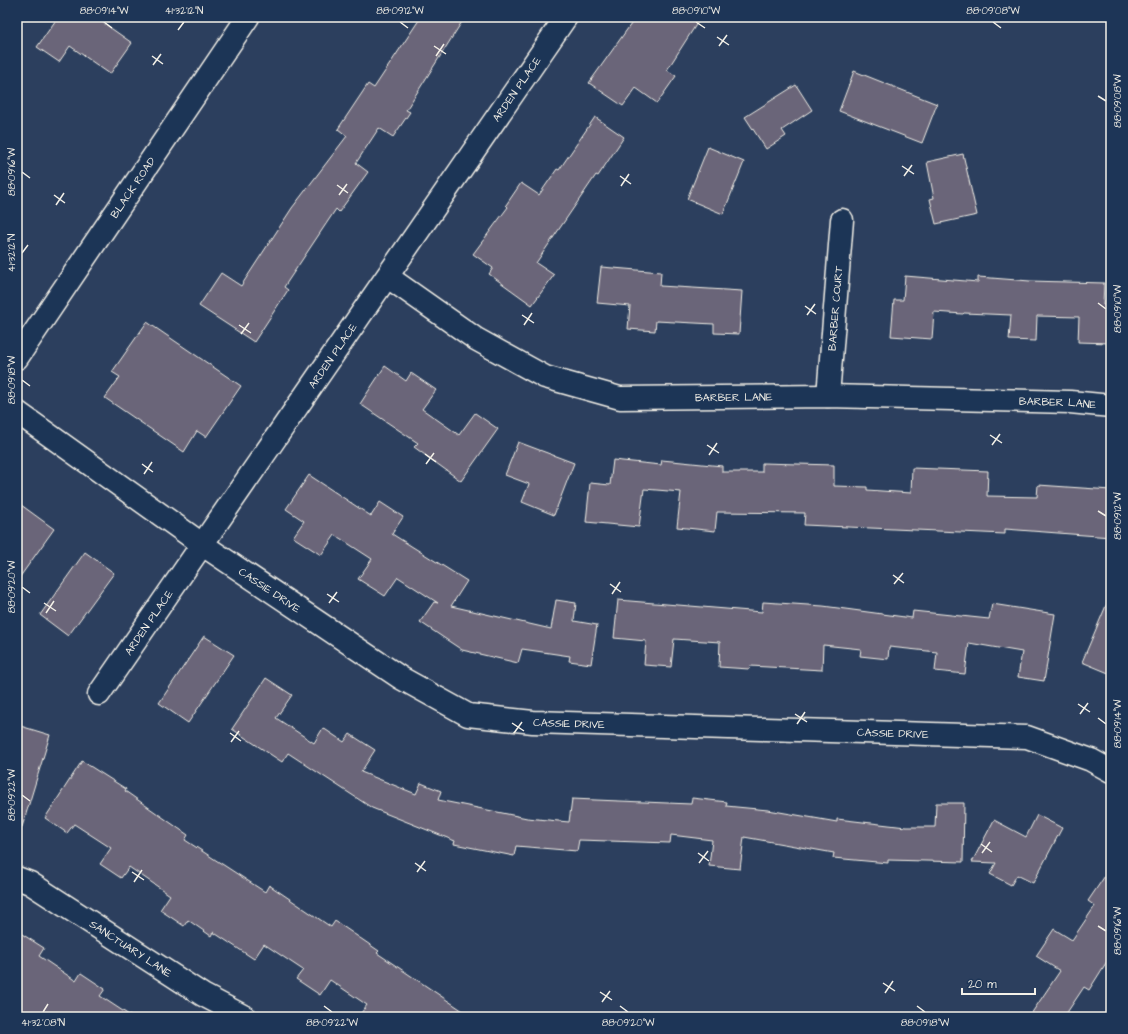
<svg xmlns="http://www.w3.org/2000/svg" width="1128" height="1034" viewBox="0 0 1128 1034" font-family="'Architects Daughter',sans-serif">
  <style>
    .building { fill: #6a6579; stroke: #f4f1e8 }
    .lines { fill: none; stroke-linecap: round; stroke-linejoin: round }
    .street-casing { stroke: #f4f1e8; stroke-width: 25 }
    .secondary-casing { stroke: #f4f1e8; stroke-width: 25 }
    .street { stroke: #1d3557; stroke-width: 22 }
    .secondary { stroke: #1d3557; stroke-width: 22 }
    .ticks { fill: none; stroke: #f4f1e8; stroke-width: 1.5 }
    .labels { text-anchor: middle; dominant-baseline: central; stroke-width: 3.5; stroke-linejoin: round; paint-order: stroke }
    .street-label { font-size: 11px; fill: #f4f1e8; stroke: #1d3557 }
    .neatline { fill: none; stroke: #f4f1e8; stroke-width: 1.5 }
    .ticks-label { font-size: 10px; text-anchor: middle; fill: #f4f1e8 }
  </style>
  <rect width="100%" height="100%" fill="#2c3f5e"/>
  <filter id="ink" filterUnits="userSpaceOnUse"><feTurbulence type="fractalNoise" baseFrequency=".025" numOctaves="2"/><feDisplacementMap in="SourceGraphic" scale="8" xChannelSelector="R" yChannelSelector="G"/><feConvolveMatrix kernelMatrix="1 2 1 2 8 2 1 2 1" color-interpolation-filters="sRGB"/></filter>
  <g filter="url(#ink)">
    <g class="building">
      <path d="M58,17H95L132,43L110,74L70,46L59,62L37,47Z"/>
      <path d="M421,17H465L406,110L410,112L393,137L379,128L356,163L368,172L339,212L336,209L284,287L288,290L254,342L199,306L221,273L241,286L292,208L347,136L338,129L368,84L374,88Z"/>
      <path d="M636,17H701L667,70L676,76L657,103L636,88L623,106L589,83Z"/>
      <path d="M854,71L937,104L922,143L839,111Z"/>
      <path d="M796,85L812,110L782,130L786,136L766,149L745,117Z"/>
      <path d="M595,117L624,137L598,176L596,175L536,263L554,275L532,305L489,274L493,268L473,254L508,207L506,205L521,183L539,195L557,169L559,170Z"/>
      <path d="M708,147L744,162L723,214L687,199Z"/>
      <path d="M963,154L977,215L936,224L930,199L934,198L927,162Z"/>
      <path d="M601,267L661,272L660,286L742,291L739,334L714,333V324L656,321L655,331L628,329L630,306L597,303Z"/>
      <path d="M905,276L978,282V277L1030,281L1104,283L1103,305H1111L1110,343L1078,342L1079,317L1037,316L1036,341L1009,340L1011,315L964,313L963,314L934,312L932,339L891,336L894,300H903Z"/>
      <path d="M147,322L241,386L206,437L197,431L184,452L105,398L120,377L112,372Z"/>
      <path d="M385,366L406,381L411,373L436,390L422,409L459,435L475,413L498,429L461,481L414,447L418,443L360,404Z"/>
      <path d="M518,442L574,463L554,515L522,502L529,484L505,475Z"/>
      <path d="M613,460L661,465L662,460L722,466V472H762V463L834,465V486L867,487V490L911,493L912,468L988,471L987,496L1037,497L1038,485L1111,490V537L1005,529V534L804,525L805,513L717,512L715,531L677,527L681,492L644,489L639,527L586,522L590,483L610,485Z"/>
      <path d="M309,475L371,516L380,502L403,517L392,534L467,581L451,606L551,629L556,600L576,603L574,621L597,625L591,664L569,661L570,656L522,649L518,663L462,650L420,622L434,602L438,603L398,577L385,596L358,579L372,559L335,535L321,555L293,537L304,521L286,509Z"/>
      <path d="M17,502L54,529L17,581Z"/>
      <path d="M85,552L114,573L68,636L40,615Z"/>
      <path d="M1111,594V674L1082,662Z"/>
      <path d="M618,600L762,612L763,602L823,606L912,618L913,611L989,619L992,604L1055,614L1044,681L1018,677L1022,652L969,643L965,674L935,671L937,652L889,647L888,659L860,656L861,649L823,645L822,670L750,666L749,669L719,667L720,642L674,639L671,667L644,665L646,641L614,638Z"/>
      <path d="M204,636L234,655L188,723L159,703Z"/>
      <path d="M266,678L292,695L276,718L314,743L323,728L344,742L350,734L375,750L361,772L416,794L421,783L441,791L438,800L527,818L569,822L572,799L691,804L692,798L727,802L726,806L768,810L837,822V819L906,827H935L936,803H964L963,862L888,860V863L833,858L834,853L744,837L740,869L709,866L712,840L671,835L670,843L579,840L577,851L516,846L514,856L454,844L455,841L372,808L288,753L282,762L232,729Z"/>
      <path d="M17,725L50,735L22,827L17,826Z"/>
      <path d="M82,761L126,789L125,791L188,835L185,840L265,892L269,885L331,927L335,921L379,951L377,953L472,1017H358L367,1005L330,980L320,995L296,979L303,970L264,944L254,959L213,932L211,936L188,920L184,926L160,910L170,895L129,867L121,878L100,864L111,848L74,824L67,833L45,818Z"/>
      <path d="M1037,815L1062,828L1033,883L1017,875L1011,885L990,874L996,863L972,862L994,820L1026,837Z"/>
      <path d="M1111,867V955L1089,990L1084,987L1064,1017H1029L1060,971L1036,956L1054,929L1072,940L1095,906L1088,901Z"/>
      <path d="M17,931L44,948L39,956L76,981L81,973L105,989L100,996L132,1017H17Z"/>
    </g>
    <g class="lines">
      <g class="street-casing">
        <g id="street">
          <path id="s1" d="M388,277L476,339L545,377L620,398L828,396L1070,402L1111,406"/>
          <path id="s2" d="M828,396L842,220"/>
          <path id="s3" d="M17,412L203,545L401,678L468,715L533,722L1027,737L1091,760L1111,771"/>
          <path id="s4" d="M99,694L566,17"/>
          <path id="s5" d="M17,878L30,883L203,995L245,1017"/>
        </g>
      </g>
      <g class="secondary-casing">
        <g id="secondary">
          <path id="s6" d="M17,358L248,17"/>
        </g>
      </g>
      <use href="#street" class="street"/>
      <use href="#secondary" class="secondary"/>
    </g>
  </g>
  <path class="ticks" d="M104,22L112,28M400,22L408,28M696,22L705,28M993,22L1001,28M178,30L184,22M717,37L729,45M434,46L446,54M719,46L727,35M152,56L163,64M436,56L444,44M153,65L161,54M1098,96L1106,101M902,166L914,174M22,172L30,178M620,176L631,184M904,176L912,165M337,185L348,193M621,186L629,174M54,195L65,203M339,195L347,184M56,205L64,193M22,253L28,245M1098,303L1106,309M805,306L816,314M522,315L534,323M807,315L815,304M239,325L251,333M524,325L532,313M241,334L249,323M22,380L30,386M990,435L1002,443M707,445L719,453M992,445L1000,434M425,454L436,462M709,455L717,443M142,464L153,472M426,464L434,453M144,474L152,462M1098,511L1106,516M893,575L904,583M610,584L621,592M894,584L903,573M22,587L30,593M327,594L339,602M612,594L620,582M44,603L56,611M329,603L337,592M46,613L54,601M1078,704L1090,712M795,714L807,722M1080,714L1088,703M1098,718L1106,724M512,723L524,731M797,724L805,712M230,733L241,741M514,733L522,722M231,742L239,731M22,795L30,801M981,844L992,852M698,853L709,861M982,853L990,842M415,863L426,871M699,863L708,851M132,872L144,880M417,872L425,861M134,882L142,870M1098,926L1106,931M883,983L895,991M600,992L612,1000M885,993L893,981M602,1002L610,991M324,1006L332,1012M620,1006L628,1012M917,1006L925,1012M43,1012L48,1004"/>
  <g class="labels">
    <g class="street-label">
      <text stroke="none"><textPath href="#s4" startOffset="735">ARDEN PLACE</textPath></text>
      <text stroke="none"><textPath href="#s6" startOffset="206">BLACK ROAD</textPath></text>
      <text stroke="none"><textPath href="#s2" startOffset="88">BARBER COURT</textPath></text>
      <text stroke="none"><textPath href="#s4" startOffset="411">ARDEN PLACE</textPath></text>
      <text stroke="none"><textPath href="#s1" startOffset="378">BARBER LANE</textPath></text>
      <text stroke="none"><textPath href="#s1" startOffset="702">BARBER LANE</textPath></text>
      <text stroke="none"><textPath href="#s3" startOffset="309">CASSIE DRIVE</textPath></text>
      <text stroke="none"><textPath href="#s4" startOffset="87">ARDEN PLACE</textPath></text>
      <text stroke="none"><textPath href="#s3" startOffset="645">CASSIE DRIVE</textPath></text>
      <text stroke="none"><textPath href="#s3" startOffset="969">CASSIE DRIVE</textPath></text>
      <text stroke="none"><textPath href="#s5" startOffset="134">SANCTUARY LANE</textPath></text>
    </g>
  </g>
  <rect width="1128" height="1034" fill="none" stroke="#1d3557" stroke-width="44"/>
  <path d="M962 988v6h73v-6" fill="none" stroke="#f4f1e8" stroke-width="2"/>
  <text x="968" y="988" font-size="12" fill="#f4f1e8" stroke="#1d3557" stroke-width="3" paint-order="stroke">20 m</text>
  <rect x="22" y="22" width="1084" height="990" class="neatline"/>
  <g class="ticks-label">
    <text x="104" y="14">88°09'14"W</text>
    <text x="184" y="14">41°32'12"N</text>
    <text x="400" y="14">88°09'12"W</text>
    <text x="696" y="14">88°09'10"W</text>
    <text x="993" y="14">88°09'08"W</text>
    <text transform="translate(1117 101) rotate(-90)" y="4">88°09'08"W</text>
    <text transform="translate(11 172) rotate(-90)" y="4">88°09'16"W</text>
    <text transform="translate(11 253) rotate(-90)" y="4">41°32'12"N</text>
    <text transform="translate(1117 309) rotate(-90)" y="4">88°09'10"W</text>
    <text transform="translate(11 380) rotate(-90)" y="4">88°09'18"W</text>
    <text transform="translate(1117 516) rotate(-90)" y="4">88°09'12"W</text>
    <text transform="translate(11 587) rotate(-90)" y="4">88°09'20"W</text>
    <text transform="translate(1117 724) rotate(-90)" y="4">88°09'14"W</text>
    <text transform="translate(11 795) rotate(-90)" y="4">88°09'22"W</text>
    <text transform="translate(1117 931) rotate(-90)" y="4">88°09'16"W</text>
    <text x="43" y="1026">41°32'08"N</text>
    <text x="332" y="1026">88°09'22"W</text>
    <text x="628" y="1026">88°09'20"W</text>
    <text x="925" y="1026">88°09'18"W</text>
  </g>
</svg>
